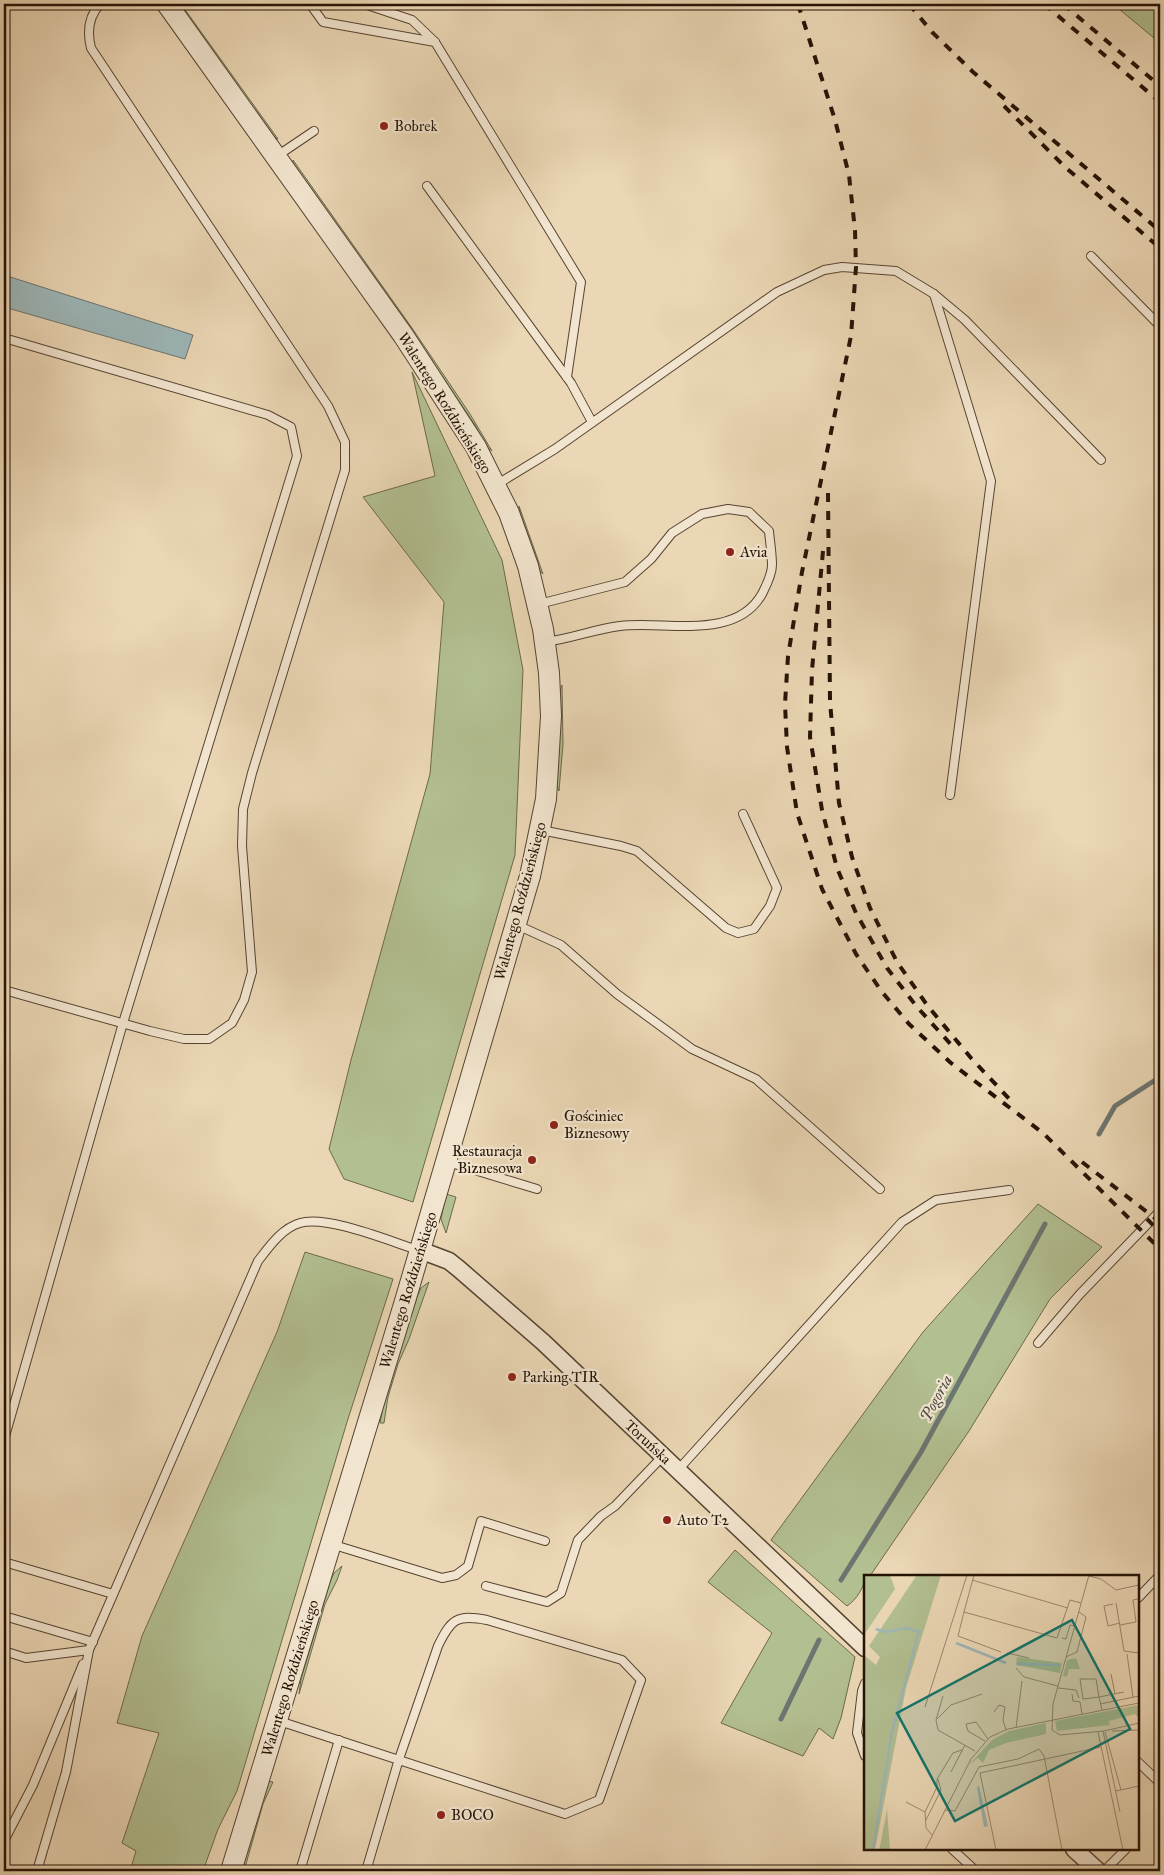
<svg xmlns="http://www.w3.org/2000/svg" width="1164" height="1875" viewBox="0 0 1164 1875" font-family="'IM FELL Great Primer',serif">
  <style>
    .green { fill: #b2bf91; stroke: #6c694b }
    .water { fill: #9db7b9; stroke: #6d7571 }
    .lines { fill: none; stroke-linecap: round; stroke-linejoin: round }
    .stream { stroke: #6d7571; stroke-width: 5 }
    .service-casing { stroke: #564431; stroke-width: 10 }
    .minor-casing { stroke: #564431; stroke-width: 19 }
    .tertiary-casing { stroke: #564431; stroke-width: 22 }
    .service { stroke: #f2e5cf; stroke-width: 8 }
    .minor { stroke: #f2e5cf; stroke-width: 16 }
    .tertiary { stroke: #f2e5cf; stroke-width: 20 }
    .rail { stroke: #251305; stroke-width: 4; stroke-dasharray: 9 9; stroke-linecap: butt }
    .poi-dot { fill: #8f2418; stroke: #f2e5cf; stroke-width: 2 }
    .labels { text-anchor: middle; dominant-baseline: central; stroke-width: 4.5; stroke-linejoin: round; paint-order: stroke }
    .poi-label { font-size: 15px; fill: #251305; stroke: #f2e5cf; text-anchor: start }
    .street-label { font-size: 15px; fill: #251305; stroke: #f2e5cf }
    .water-label { font-size: 16px; font-style: italic; fill: #4f4c44; stroke: #f2e5cf }
    .inset-river { fill: none; stroke: #9db7b9; stroke-width: 2.5 }
    .inset-road { fill: none; stroke: #9c896f; stroke-width: 1 }
    .view { fill: #0f766e; fill-opacity: 0.15; stroke: #0f766e; stroke-width: 2.5 }
    .inset-edge { fill: none; stroke: #251305; stroke-width: 2.5 }
  </style>
  <rect width="100%" height="100%" fill="#ebd7b5"/>
  <filter id="stains"><feTurbulence type="fractalNoise" baseFrequency=".004" numOctaves="4"/><feColorMatrix values="0 0 0 0 .2 0 0 0 0 .09 0 0 0 0 .02 0 0 0 .5 -.17"/></filter>
  <radialGradient id="worn" r=".72"><stop offset=".6" stop-color="#630" stop-opacity="0"/><stop offset="1" stop-color="#630" stop-opacity=".3"/></radialGradient>
  <g class="green">
    <path d="M178,4H181L278,139L273,137Z"/>
    <path d="M1113,4H1160V43Z"/>
    <path d="M293,160L412,328L470,414L492,451L487,447L475,425L410,329L293,164Z"/>
    <path d="M412,372L502,560L523,670L515,855L413,1202L344,1179L329,1149L351,1060L430,774L444,602L363,497L435,476Z"/>
    <path d="M519,506L543,574L540,571L521,516Z"/>
    <path d="M562,685L563,744L559,791L557,786L560,730V690Z"/>
    <path d="M446,1194L456,1197L446,1233L441,1219Z"/>
    <path d="M1038,1204L1102,1247L1050,1299L969,1431L870,1576H865C865,1587 856,1600 847,1606L771,1540L923,1332Z"/>
    <path d="M305,1252L393,1279L347,1422L237,1791L218,1829L203,1871H130L136,1851L122,1843L159,1733L117,1723L142,1636L277,1332Z"/>
    <path d="M429,1282L409,1339L398,1364L388,1397L384,1423H380L384,1402L417,1297L421,1288Z"/>
    <path d="M735,1550L855,1657L841,1718L833,1739L819,1728L803,1756L721,1723L772,1633L708,1582Z"/>
    <path d="M342,1566L337,1580L325,1604L299,1694L301,1679L330,1582L334,1573Z"/>
    <path d="M268,1781L273,1782L263,1804L244,1871H241Z"/>
  </g>
  <path class="water" d="M4,275L193,335L185,359L4,307Z"/>
  <g class="lines">
    <g class="stream">
      <path d="M1099,1134L1115,1106L1160,1077"/>
      <path d="M841,1580L921,1452L1045,1224"/>
      <path d="M781,1719L819,1640"/>
    </g>
    <g class="service-casing">
      <g id="service">
        <path d="M310,4L323,22L435,42"/>
        <path d="M364,4L412,20L435,42L581,282L567,377"/>
        <path d="M277,156L314,131"/>
        <path d="M427,186L571,383L592,422"/>
        <path d="M1091,256L1160,326"/>
        <path d="M934,294L991,481L950,795"/>
        <path d="M4,338L268,415L291,427L297,456L123,1023L4,1440"/>
        <path d="M496,485L555,449L777,292L824,270L842,267L896,271L934,294L965,320L1101,460"/>
        <path d="M539,604L625,582L651,559L672,533L702,514L728,509L749,512L769,531C770,542 772,554 772,565C772,575 766,586 762,594C735,642 663,620 620,626C595,629 570,639 545,642"/>
        <path d="M541,830L621,846L637,851L726,928L738,933L754,929L770,906L777,888L743,814"/>
        <path d="M517,925L561,945L617,994L692,1049L756,1079L880,1189"/>
        <path d="M4,990L150,1031L184,1039H209L232,1023L244,1000L252,972L242,846L243,809L252,773L345,470V442L328,406L91,48C87,32 89,16 100,4"/>
        <path d="M448,1162L537,1189"/>
        <path d="M1038,1343L1080,1294L1160,1211"/>
        <path d="M678,1470L902,1222L936,1200L1009,1190"/>
        <path d="M331,1544L442,1578L456,1575L468,1566L481,1521L545,1541"/>
        <path d="M4,1562L113,1594"/>
        <path d="M486,1586L547,1602L561,1593L578,1540L601,1516L615,1506L663,1456"/>
        <path d="M1138,1598L1160,1575"/>
        <path d="M4,1616L93,1642"/>
        <path d="M4,1651L26,1658L89,1650L88,1653"/>
        <path d="M865,1683L862,1691L857,1733L865,1756"/>
        <path d="M279,1721L565,1814L599,1800L641,1680L622,1660L487,1620C457,1614 451,1619 438,1646L399,1759L366,1871"/>
        <path d="M1138,1762L1160,1783"/>
        <path d="M4,1841L33,1785L83,1664"/>
        <path d="M952,1849L976,1871"/>
        <path d="M37,1871L66,1772L89,1650L258,1261C269,1247 282,1228 300,1223C327,1215 389,1241 418,1250"/>
        <path d="M300,1871L339,1740"/>
        <path d="M1104,1871L1126,1849"/>
      </g>
    </g>
    <g class="minor-casing">
      <g id="minor">
        <path d="M420,1250L449,1261L459,1269L543,1342L865,1648"/>
        <path d="M1074,1849L1098,1871"/>
      </g>
    </g>
    <g class="tertiary-casing">
      <path id="tertiary" d="M167,4L403,335L476,447L509,513L528,566L543,629L549,673L551,716L546,799L530,876L405,1301L231,1871"/>
    </g>
    <use href="#service" class="service"/>
    <use href="#minor" class="minor"/>
    <use href="#tertiary" class="tertiary"/>
    <g class="rail">
      <path d="M798,4L835,120L849,175L855,230L856,267L851,336L802,572L788,656L785,704L787,747L797,813L822,889L856,954L882,992L909,1024L951,1063L1043,1133L1160,1249"/>
      <path d="M909,4L932,32L973,72L1160,231"/>
      <path d="M1044,4L1160,102"/>
      <path d="M1063,4L1160,86"/>
      <path d="M1004,106L1065,167L1160,248"/>
      <path d="M828,493L830,702L839,803L852,857L870,908L897,962L927,1005L971,1058L1014,1104"/>
      <path d="M823,551L812,670L810,737L822,810L837,868L856,913L887,968L917,1007L956,1050"/>
      <path d="M1082,1162L1160,1222"/>
      <path d="M1147,1219L1160,1232"/>
    </g>
  </g>
  <g class="poi-dot">
    <circle cx="384" cy="126" r="5"/>
    <circle cx="730" cy="552" r="5"/>
    <circle cx="554" cy="1125" r="5"/>
    <circle cx="532" cy="1160" r="5"/>
    <circle cx="512" cy="1377" r="5"/>
    <circle cx="667" cy="1520" r="5"/>
    <circle cx="441" cy="1815" r="5"/>
  </g>
  <g class="labels">
    <g class="poi-label">
      <text x="394" y="126">Bobrek</text>
      <text x="740" y="552">Avia</text>
      <text x="564" y="1116">Gościniec<tspan x="564" dy="17">Biznesowy</tspan></text>
      <text x="522" y="1151" text-anchor="end">Restauracja<tspan x="522" dy="17">Biznesowa</tspan></text>
      <text x="522" y="1377">Parking TIR</text>
      <text x="677" y="1520">Auto T2</text>
      <text x="451" y="1815">BOCO</text>
    </g>
    <g class="street-label">
      <text transform="translate(445 403) rotate(58)">Walentego Roździeńskiego</text>
      <text transform="translate(520 901) rotate(-75)">Walentego Roździeńskiego</text>
      <text transform="translate(408 1290) rotate(-73)">Walentego Roździeńskiego</text>
      <text transform="translate(648 1442) rotate(43)">Toruńska</text>
      <text transform="translate(290 1678) rotate(-73)">Walentego Roździeńskiego</text>
    </g>
    <g class="water-label">
      <text transform="translate(936 1398) rotate(-62)">Pogoria</text>
    </g>
  </g>
  <g transform="translate(864 1575)">
    <rect width="275" height="275" fill="#ebd7b5"/>
    <path d="M0,0H26L31,14L0,60ZM53,0H77L42,113L11,275H0V80L12,90L16,82L5,71ZM153,82L198,88L196,98L152,90ZM212,83L216,94H205L203,102L199,101L203,85ZM275,130V143L271,139L245,146L246,150L193,156L191,146ZM182,148V159L142,168L125,175L119,188L114,183L105,190L128,165L145,156ZM23,234L26,275H15L17,266Z" fill="#b2bf91"/>
    <path d="M115,211L124,251L120,252L113,212Z" fill="#9db7b9"/>
    <path class="inset-river" d="M12,54L21,57L42,53L57,57M92,68L142,88M153,89L196,90M9,275L28,157L55,56"/>
    <path class="inset-road" d="M225,0L189,129L188,155L196,160L240,156L275,148M225,1L237,4L252,15L275,10M108,5L204,33M252,28L260,76L275,78M249,29L240,31L244,51L256,48M100,37L110,0M256,50L272,47L269,25L274,24M198,63L202,64L206,50L211,51M137,77L94,61L100,37L193,63L206,25L217,28M143,78L165,83M263,79L269,122M202,82L213,77L222,42L215,37M152,93L160,102L194,111M247,99L251,119M194,113L212,115L215,123M208,119L209,126L216,127L218,139M79,121L72,145L74,155L111,176M236,129L275,121M61,132L103,0M238,135L235,122L232,104H216L219,124L235,122L260,117M130,137L135,130L141,132L139,145L142,155M73,144L87,130L118,119M152,153L158,106M239,156L256,237M248,156L275,155M234,157L259,275M241,157L257,215M121,166L104,156L102,149L112,147L124,164M87,197L101,170M252,216L275,211M42,227L61,237M81,235L91,236L115,192L154,184L175,174L180,181L198,275M62,245L77,215L74,204M68,260L62,253L61,237L73,212V204L89,178L98,175M61,275L107,184L126,162L144,154L275,128M132,275L116,198L237,172"/>
    <path class="view" d="M208,45L266,154L91,246L33,138Z"/>
    <rect width="275" height="275" class="inset-edge"/>
  </g>
  <rect width="1164" height="1875" fill="none" stroke="#ebd7b5" stroke-width="20"/>
  <rect x="5" y="5" width="1154" height="1865" fill="none" stroke="#251305" stroke-width="2.5"/>
  <rect x="10" y="10" width="1144" height="1855" fill="none" stroke="#251305"/>
  <rect width="100%" height="100%" filter="url(#stains)"/>
  <rect width="100%" height="100%" fill="url(#worn)"/>
</svg>
